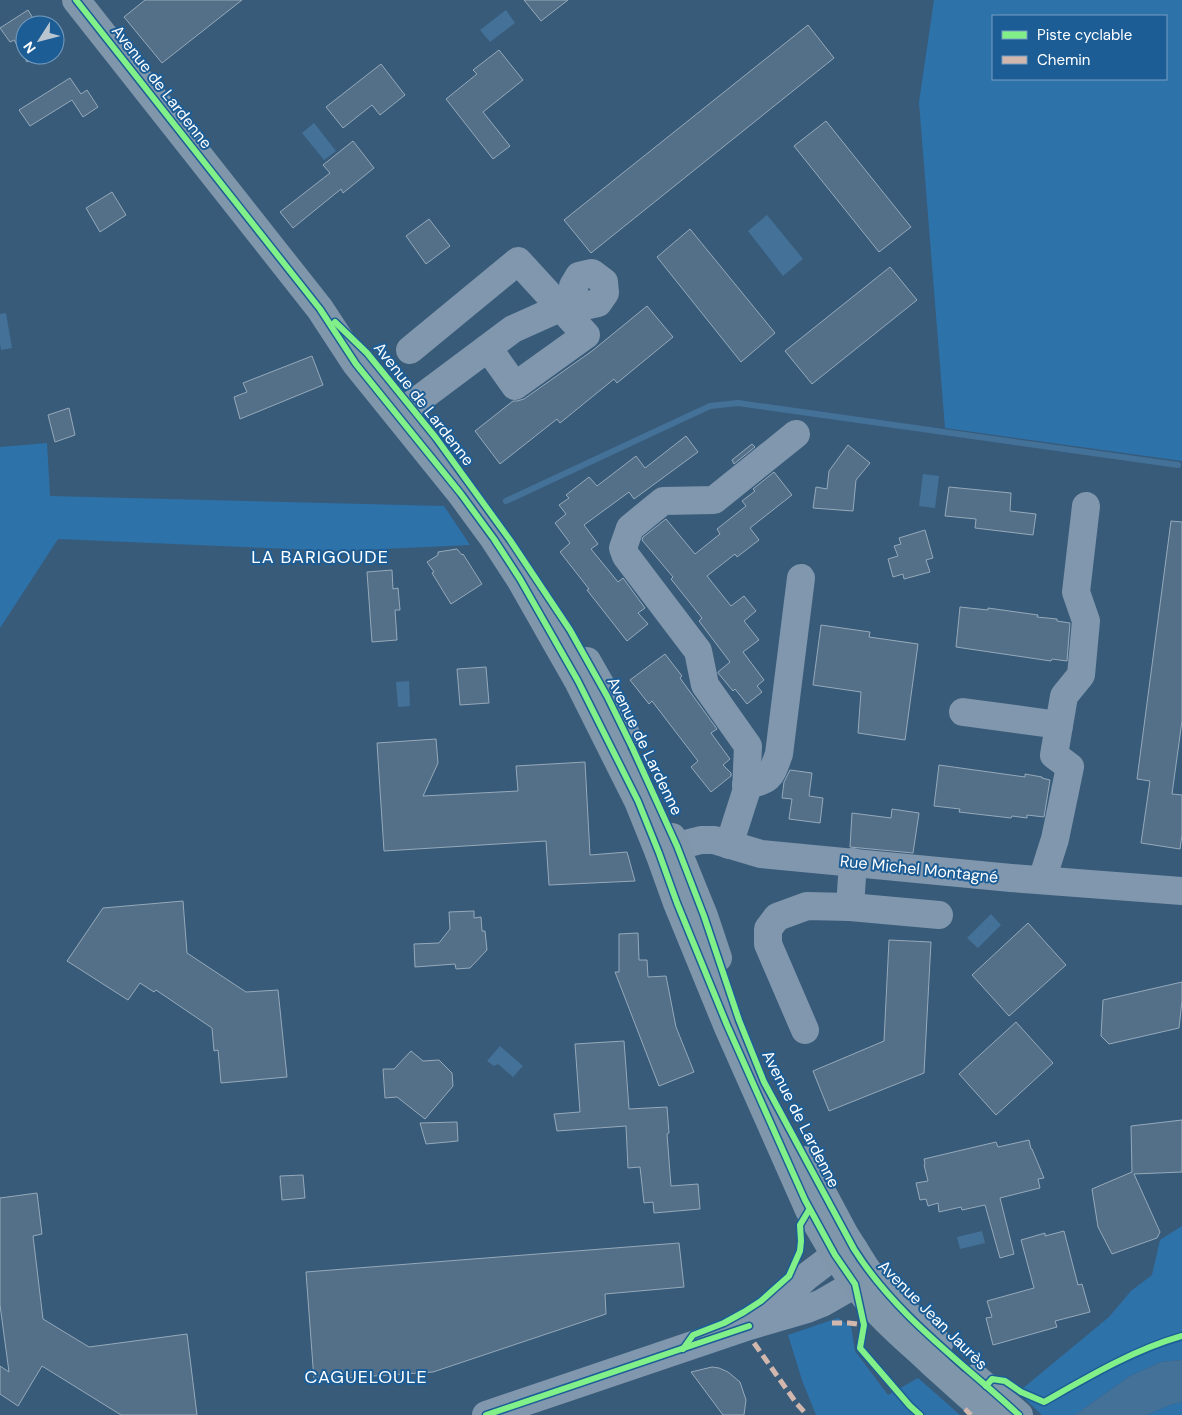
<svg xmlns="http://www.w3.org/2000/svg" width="1182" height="1415" viewBox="0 0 1182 1415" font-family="'DM Sans',sans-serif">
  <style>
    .green { fill: #2e72aa; fill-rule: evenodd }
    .water { fill: #447198 }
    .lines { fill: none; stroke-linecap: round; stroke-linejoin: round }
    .stream { stroke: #447198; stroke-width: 6 }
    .building { fill: #547089; stroke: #95a9ba }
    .minor { stroke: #8197ad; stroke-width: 28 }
    .major { stroke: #7f96ab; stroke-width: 28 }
    .quiet { stroke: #d1b7ad; stroke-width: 5; stroke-dasharray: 10 5; stroke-linecap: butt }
    .cycleway-casing { stroke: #1c5d96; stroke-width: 9 }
    .cycleway { stroke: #82f089; stroke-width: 6 }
    .labels { text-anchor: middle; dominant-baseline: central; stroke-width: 4; stroke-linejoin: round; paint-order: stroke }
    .street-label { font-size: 16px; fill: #fff; stroke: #1c5d96 }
    .neighbourhood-label { font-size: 18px; letter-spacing: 1px; fill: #fff; stroke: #1c5d96 }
  </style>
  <rect width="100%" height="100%" fill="#385b7a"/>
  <g class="green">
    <path d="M934,0H1182V461L945,428L919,102ZM1166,16V79H993V16Z"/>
    <path d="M47,443L50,496L444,506L470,545L338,551L58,539L0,628V447Z"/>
    <path d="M1182,1226V1360L1161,1362L1130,1376L1075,1415H1042L1024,1398L1022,1389L1109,1317L1131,1291L1152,1275L1160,1240Z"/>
    <path d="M838,1318L851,1326L855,1351L888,1395L918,1378L960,1415H816L802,1380L788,1335Z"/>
    <path d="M1182,1402V1415H1146L1172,1404Z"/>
  </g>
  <g class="water">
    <path d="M506,10L515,23L490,42L480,30Z"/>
    <path d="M314,123L336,151L324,160L302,133Z"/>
    <path d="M767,215L803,259L783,276L748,231Z"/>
    <path d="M6,313L12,348L1,350L0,342V314Z"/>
    <path d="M923,474L939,476L935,508L919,506Z"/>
    <path d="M409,681L410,706L398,707L396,682Z"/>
    <path d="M991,914L1001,925L978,948L967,938Z"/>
    <path d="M500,1046L523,1066L513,1077L498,1064L494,1066L487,1061Z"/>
    <path d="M982,1231L985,1243L960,1249L957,1237Z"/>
    <path d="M1182,1360V1402L1172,1404L1146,1415H1075L1130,1376L1161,1362Z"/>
  </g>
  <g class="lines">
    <path class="stream" d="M506,501L710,406L738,403L1178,465"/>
  </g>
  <g class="building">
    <path d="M145,0H242L162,63L124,17Z"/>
    <path d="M524,0H568L541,21Z"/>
    <path d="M28,10L37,25H25V55H38L27,62L14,40L10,42L0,28Z"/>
    <path d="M808,25L834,58L591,253L564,220Z"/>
    <path d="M499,50L523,80L483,112L510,146L493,159L446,99L477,74L473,70Z"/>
    <path d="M381,64L405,95L380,115L372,105L343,128L326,107Z"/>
    <path d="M70,78L81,94L87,90L98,107L83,117L72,100L30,126L19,110Z"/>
    <path d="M826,121L911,227L879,252L794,146Z"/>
    <path d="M353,141L374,168L343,193L341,189L293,228L280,212L330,173L323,165Z"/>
    <path d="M112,192L126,215L100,232L86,208Z"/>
    <path d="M429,219L450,246L426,264L406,236Z"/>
    <path d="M690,229L775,333L741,362L657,257Z"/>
    <path d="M890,267L917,300L812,384L785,351Z"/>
    <path d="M647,306L673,337L617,383L614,379L560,423L557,419L500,464L475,431L513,401H517L524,399L592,351Z"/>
    <path d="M312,356L323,385L240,419L234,397L247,392L243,383Z"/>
    <path d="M69,408L75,435L55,442L48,415Z"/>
    <path d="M686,436L698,452L634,499L629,492L584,525L598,544L591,549L618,582L623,578L645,608L638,613L648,624L627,641L587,590L589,589L560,552L570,543L555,523L566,514L559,505L569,498L566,495L589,477L597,486L636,456L645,468Z"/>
    <path d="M752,444L755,447L734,464L732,460Z"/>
    <path d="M848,445L870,463L856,480L853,511L813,508L816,487L827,489L829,471Z"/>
    <path d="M774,472L792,495L750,528L759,540L737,557L735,554L707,576L731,606L744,596L756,611L744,621L759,640L743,652L764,680L757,686L762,692L747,704L735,689L733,691L718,673V672L730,662L699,621L702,618L671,579L673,577L642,540L643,537L666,519L695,554L720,534L717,529L746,506L742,501L755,491L753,489Z"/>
    <path d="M949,487L1011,493L1010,511L1036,514L1033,535L975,528L976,519L945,516Z"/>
    <path d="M1171,521L1182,522V721L1172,794L1182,795V835L1180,849L1141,843L1150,781L1137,779Z"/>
    <path d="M925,530L933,558L926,560L930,572L904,579L903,574L893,577L888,559L898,556L894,546L901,544L899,538Z"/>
    <path d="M457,549L462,555L463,554L482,584L451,604L432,573L434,572L427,562L438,555V552Z"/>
    <path d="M392,570L393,589L398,588L400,610H395L397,640L372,642L367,572Z"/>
    <path d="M960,607L988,610V608L1038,615L1037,617L1057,619V621L1070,623L1067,661L1052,659L1051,661L956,647Z"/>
    <path d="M821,625L870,632L869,637L918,644L905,740L858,733L861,692L813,685Z"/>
    <path d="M665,654L682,676L680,678L717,729L711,733L730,759L723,765L731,773V776L711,792L691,767L698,761L652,701L649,704L630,680Z"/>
    <path d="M486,667L489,703L460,705L457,669Z"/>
    <path d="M436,739L438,763L423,796L518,791L516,766L585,762L590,855L627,852L635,881L549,885L546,841L384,851L377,743Z"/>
    <path d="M939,765L1025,777V774L1042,777V778L1050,780L1044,817L1027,815V818L1012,816L1011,818L959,812L960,809L934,806Z"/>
    <path d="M790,770L812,773L809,796L823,798L820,823L789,819L792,799L782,798L784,782Z"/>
    <path d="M892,809L919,813L913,853L850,847L852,813L891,818Z"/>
    <path d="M183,901L187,953L246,992L278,990L287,1077L221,1083L218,1050L214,1051L212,1028L156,990L154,992L140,983L128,1000L67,961L103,908Z"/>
    <path d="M474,911V918L481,917L482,931H485L487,950L470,968L456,969L455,964L415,967L414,944L439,943L450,929L449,912Z"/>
    <path d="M1028,923L1066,965L1009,1016L972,975Z"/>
    <path d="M638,933L639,960H647L648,977L666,976L676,1027L694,1072L659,1086L615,972H619V934Z"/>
    <path d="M889,940L931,942L924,1073L829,1111L813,1071L884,1041Z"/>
    <path d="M1182,982V1001L1179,1028L1109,1044L1101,1036L1103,1000Z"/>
    <path d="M1016,1022L1053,1063L996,1115L959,1074Z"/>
    <path d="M624,1041L629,1109L667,1107L669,1133L667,1134L671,1186L698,1184L700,1209L654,1213L653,1202L644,1203L640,1167L628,1168L626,1126L557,1131L554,1114L580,1112L575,1044Z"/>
    <path d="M411,1051L423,1061L439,1060L452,1073L453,1086L425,1119L397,1097L385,1098L383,1069H394Z"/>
    <path d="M1182,1120V1172L1134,1174L1160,1232L1157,1238L1112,1254L1098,1227L1092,1189L1132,1172L1131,1126Z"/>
    <path d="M457,1122L458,1141L426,1144L420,1123Z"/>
    <path d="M1029,1140L1031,1149H1032L1044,1178L1038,1179L1040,1188L1000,1198L1014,1254L1000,1258L985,1205L962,1210L961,1207L939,1212L938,1203L928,1206L926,1199L920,1200L916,1183L928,1181L924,1165L925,1164L924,1159L996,1142L998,1147Z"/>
    <path d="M303,1175L305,1198L282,1200L280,1176Z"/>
    <path d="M37,1193L42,1234L33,1236L43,1319L89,1347L187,1334L197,1415H121L42,1366L18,1406L0,1394V1366L9,1372L0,1305V1198Z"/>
    <path d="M1064,1231L1078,1285L1082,1284L1090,1312L1055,1321L1057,1327L993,1345L986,1318L992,1317L987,1301L1034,1288L1021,1240L1045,1233V1236Z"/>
    <path d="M679,1243L684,1287L605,1294L606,1314L433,1372L314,1380L306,1272Z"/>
    <path d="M712,1367L719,1368L728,1372L740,1382L746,1400L744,1415H723L691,1372Z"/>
  </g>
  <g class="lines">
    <g class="minor">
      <path d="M410,350L518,261L586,335L515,386L488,348"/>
      <path d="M398,415L513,329L560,308L576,299L584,306L598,303L605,293L604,282L592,273L579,276L573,286L576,299"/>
      <path d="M963,712L1059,725"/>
      <path d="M746,785C771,781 771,776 779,754L801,578"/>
      <path d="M729,845L746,792L748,746L705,685L698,651L626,556L623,548L630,528L663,501L714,500L796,434"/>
      <path d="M659,853L677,846L701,840H714L761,854L1011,878L1182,891"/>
      <path d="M1042,880L1055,839L1070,767L1054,755L1064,696L1081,675L1086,621L1076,592L1086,506"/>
      <path d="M850,907L939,915"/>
      <path d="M805,1030L768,944V929L777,917L807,906L850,907L853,862"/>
      <path d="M759,1318L786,1296L806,1277L835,1255L854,1249"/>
      <path d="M486,1415L749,1326L807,1309L822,1303L855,1284L867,1270"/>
    </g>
    <g class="major">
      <path d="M76,0L320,309L356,364L461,494L494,539L520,579L578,681L638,801L659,853L677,903L727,1025L809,1210C830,1247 851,1284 880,1314C896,1331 914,1346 931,1362C951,1380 970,1398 991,1415"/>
      <path d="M587,661L607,696L626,734"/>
      <path d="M672,837L704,916L718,958"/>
      <path d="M805,1160L845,1235L867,1270L888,1295L939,1344"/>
      <path d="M976,1378L1019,1415"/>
    </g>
    <g class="quiet">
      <path d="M832,1323H849L864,1325L863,1328"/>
      <path d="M754,1343L797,1404L807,1415"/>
      <path d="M965,1409L971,1415"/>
    </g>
    <g class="cycleway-casing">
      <g id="cycleway">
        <path d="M76,0L320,309L356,364L461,494L494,539L520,579L578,681L638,801L659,853L677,903L727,1025L805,1200L835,1255L855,1284L864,1325L860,1348L910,1406L920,1415"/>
        <path d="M335,322L367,353L436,438L510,540L570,630L607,696L632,747L677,846L704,916L739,1020L764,1082L854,1249C896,1316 962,1362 1019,1415"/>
        <path d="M683,1349L693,1335L724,1323L744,1312L761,1301L789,1276L800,1251L801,1241L800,1225L809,1210"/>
        <path d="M986,1386L992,1379L1005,1381L1021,1392L1044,1402C1088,1377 1133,1350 1182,1336"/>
        <path d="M486,1415L749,1326"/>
      </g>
    </g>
    <use href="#cycleway" class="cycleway"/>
  </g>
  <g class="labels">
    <g class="street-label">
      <text transform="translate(162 87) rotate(52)">Avenue de Lardenne</text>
      <text transform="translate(424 404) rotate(52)">Avenue de Lardenne</text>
      <text transform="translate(645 746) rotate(64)">Avenue de Lardenne</text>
      <text transform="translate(919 869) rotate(6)">Rue Michel Montagné</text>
      <text transform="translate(801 1119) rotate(63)">Avenue de Lardenne</text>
      <text transform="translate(933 1315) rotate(45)">Avenue Jean Jaurès</text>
    </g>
    <g class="neighbourhood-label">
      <text x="320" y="557">LA BARIGOUDE</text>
      <text x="366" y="1377">CAGUELOULE</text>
    </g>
  </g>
  <rect x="992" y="15" width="175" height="65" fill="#1c5d96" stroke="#779ec0"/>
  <rect x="1002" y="31" width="25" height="8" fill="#82f089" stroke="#779ec0"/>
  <text x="1037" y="40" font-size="15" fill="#ffffff">Piste cyclable</text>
  <rect x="1002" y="56" width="25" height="8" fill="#d1b7ad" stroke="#779ec0"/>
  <text x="1037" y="65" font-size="15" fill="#ffffff">Chemin</text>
  <g transform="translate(40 40) rotate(234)"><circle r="24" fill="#1c5d96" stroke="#779ec0"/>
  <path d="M0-4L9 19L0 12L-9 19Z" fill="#b9c6d0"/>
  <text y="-8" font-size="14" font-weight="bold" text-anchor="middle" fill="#ffffff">N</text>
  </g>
</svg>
